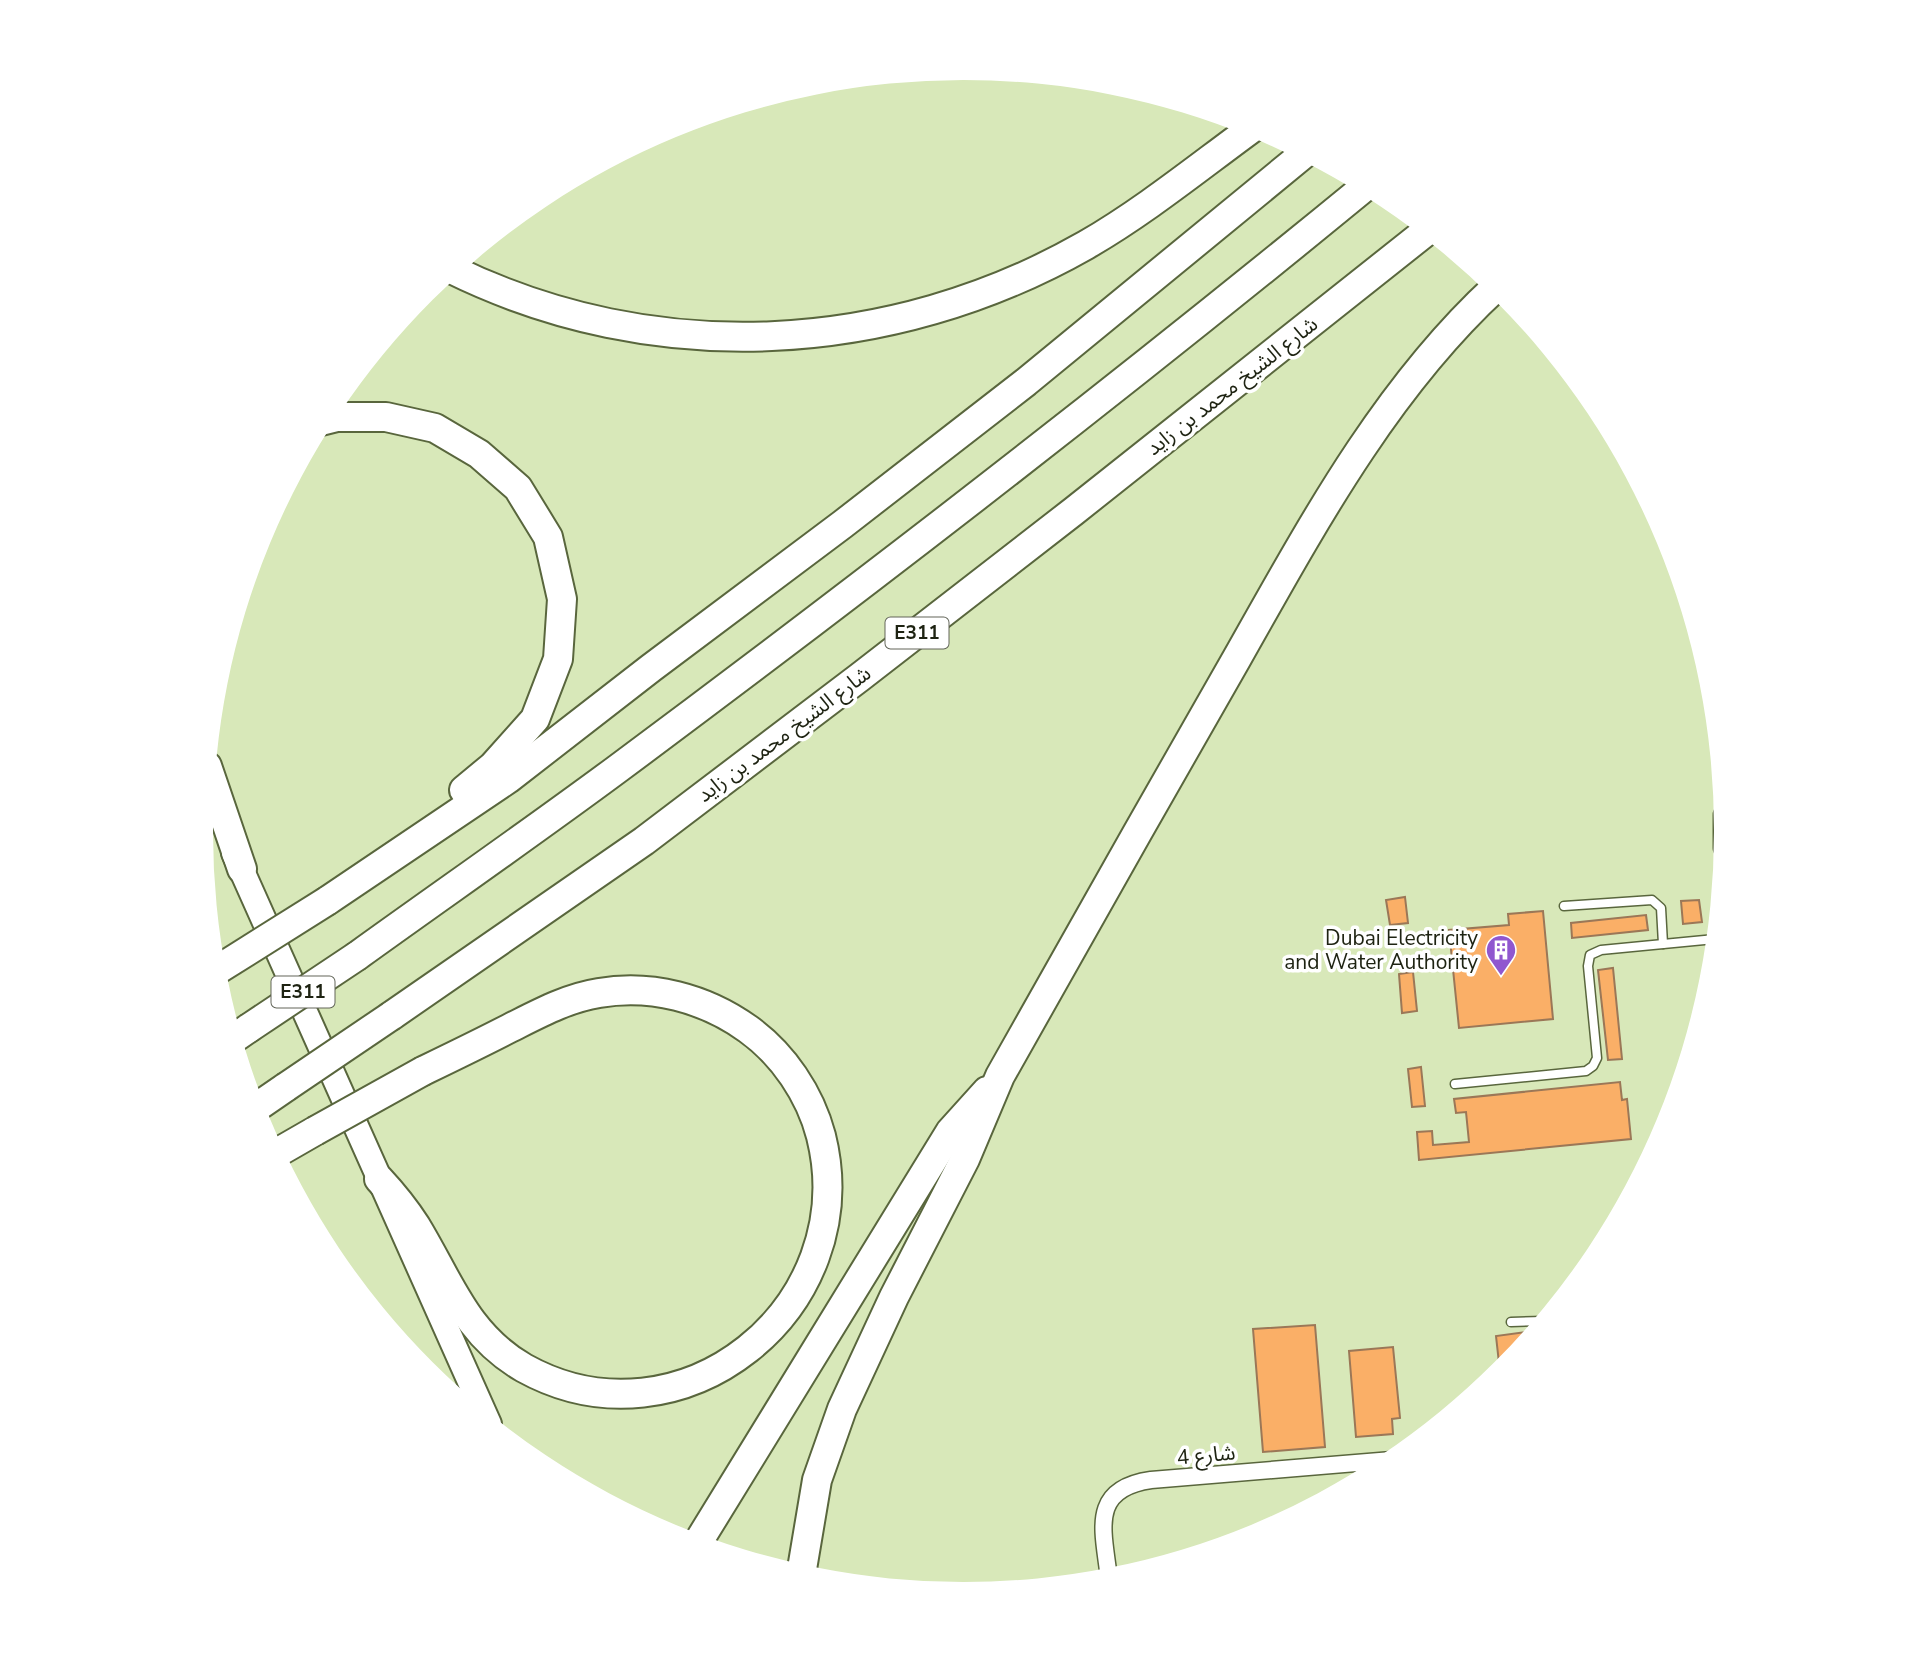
<svg xmlns="http://www.w3.org/2000/svg" width="1926" height="1662" viewBox="0 0 1926 1662" font-family="'Nunito Sans','Noto Sans Arabic',sans-serif">
  <style>
    .building { fill: #faaf67; stroke: #9b7757; stroke-width: 2 }
    .lines { fill: none; stroke-linecap: round; stroke-linejoin: round }
    .service-casing { stroke: #59663d; stroke-width: 11 }
    .minor-casing { stroke: #59663d; stroke-width: 19 }
    .tertiary-casing { stroke: #59663d; stroke-width: 23 }
    .primary-casing { stroke: #59663d; stroke-width: 28 }
    .motorway-casing { stroke: #59663d; stroke-width: 32 }
    .service { stroke: #fff; stroke-width: 8 }
    .minor { stroke: #fff; stroke-width: 16 }
    .tertiary { stroke: #fff; stroke-width: 19 }
    .primary { stroke: #fff; stroke-width: 24 }
    .motorway { stroke: #fff; stroke-width: 28 }
    .motorway-bridge-casing { stroke: #59663d; stroke-width: 32; stroke-linecap: butt }
    .motorway-bridge { stroke: #fff; stroke-width: 28 }
    .labels { text-anchor: middle; dominant-baseline: central; stroke-width: 7; stroke-linejoin: round; paint-order: stroke }
    .shield { fill: #fff; stroke: #626559; stroke-width: 2 }
    .shield-label { font-size: 19px; font-weight: bold; fill: #1e2312 }
    .street-label { font-size: 21px; fill: #1e2312; stroke: #fff }
    .poi-label { font-size: 21px; fill: #1e2312; stroke: #fff; text-anchor: end }
  </style>
  <rect width="100%" height="100%" fill="#d8e8b9"/>
  <g class="building">
    <path d="M1405,897L1408,923L1390,925L1386,900Z"/>
    <path d="M1699,900L1702,922L1683,924L1681,901Z"/>
    <path d="M1543,911L1553,1019L1459,1028L1449,930L1509,925L1508,914Z"/>
    <path d="M1646,915L1648,930L1572,938L1571,923Z"/>
    <path d="M1613,968L1622,1059L1608,1060L1598,970Z"/>
    <path d="M1413,972L1417,1011L1402,1013L1399,974Z"/>
    <path d="M1421,1067L1425,1106L1412,1107L1408,1069Z"/>
    <path d="M1620,1082L1622,1100L1627,1099L1631,1139L1419,1160L1417,1132L1432,1131L1433,1145L1469,1142L1466,1112L1456,1113L1454,1099Z"/>
    <path d="M1315,1325L1325,1447L1263,1452L1253,1329Z"/>
    <path d="M1534,1331L1502,1371L1500,1372L1496,1336Z"/>
    <path d="M1393,1347L1400,1418L1392,1419L1393,1434L1356,1437L1349,1351Z"/>
  </g>
  <g class="lines">
    <g class="service-casing">
      <g id="service">
        <path d="M1564,906L1652,900L1661,908L1663,944"/>
        <path d="M1455,1084L1586,1071L1593,1066L1597,1058L1588,966L1590,955L1601,950L1715,939"/>
        <path d="M1511,1322L1543,1321"/>
      </g>
    </g>
    <g class="minor-casing">
      <path id="minor" d="M1109,1579C1104,1532 1088,1489 1151,1480L1392,1460"/>
    </g>
    <g class="tertiary-casing">
      <path id="tertiary" d="M1724,815V848"/>
    </g>
    <g class="primary-casing">
      <path id="primary" d="M234,853L489,1424"/>
    </g>
    <g class="motorway-casing">
      <g id="motorway">
        <path d="M451,269C654,369 891,356 1086,245C1145,211 1200,166 1255,126"/>
        <path d="M321,421L337,417H386L435,428L479,454L518,488L548,537L562,599L558,659L535,719L493,766L464,790"/>
        <path d="M207,766L242,869"/>
        <path d="M327,901L508,779L651,668L843,524L1026,382L1305,153"/>
        <path d="M357,956C443,894 531,833 616,770C870,581 1121,387 1366,186"/>
        <path d="M391,1016L644,841L860,677L1074,511L1428,230"/>
        <path d="M233,1039L249,1028"/>
        <path d="M254,1109L286,1087"/>
        <path d="M275,1154L315,1131"/>
        <path d="M379,1179C393,1194 405,1209 416,1226C449,1280 465,1334 524,1368C681,1455 864,1308 821,1136C810,1094 783,1054 748,1029C705,998 651,984 599,993C567,998 538,1014 510,1028C481,1043 452,1057 423,1071"/>
        <path d="M697,1544L950,1132L987,1091"/>
        <path d="M801,1575L817,1480L842,1409L894,1297L965,1159L1000,1076C1079,936 1157,797 1237,658C1311,527 1385,389 1496,287"/>
      </g>
    </g>
    <use href="#service" class="service"/>
    <use href="#minor" class="minor"/>
    <use href="#tertiary" class="tertiary"/>
    <use href="#primary" class="primary"/>
    <use href="#motorway" class="motorway"/>
    <g class="motorway-bridge-casing">
      <g id="motorway-bridge">
        <path d="M214,972L327,901"/>
        <path d="M249,1028L357,956"/>
        <path d="M286,1087L391,1016"/>
        <path d="M315,1131L423,1071"/>
      </g>
    </g>
    <use href="#motorway-bridge" class="motorway-bridge"/>
  </g>
  <defs>
    <g id="building-pin" transform="scale(1.575)"><path d="M0 17L-7.5 6A9.5 9.5 0 1 1 7.5 6Z" fill="#9057cf" stroke="#fff"/><path d="M-4-6H4V6H1V3H-1V6H-4ZM-2.5-4.3h1.7v1.8h-1.7ZM.8-4.3h1.7v1.8H.8ZM-2.5-1h1.7V.8h-1.7ZM.8-1h1.7V.8H.8Z" fill="#fff"/></g>
  </defs>
  <g fill-rule="evenodd">
    <use href="#building-pin" x="1501" y="950"/>
  </g>
  <g class="labels">
    <g class="shield">
      <rect x="885.5" y="617.5" width="63" height="31" rx="5"/>
      <rect x="271.5" y="976.5" width="63" height="31" rx="5"/>
    </g>
    <g class="shield-label">
      <text x="917" y="633">E311</text>
      <text x="303" y="992">E311</text>
    </g>
    <g class="street-label">
      <text transform="translate(1232 386) rotate(-38)">شارع الشيخ محمد بن زايد</text>
      <text transform="translate(784 734) rotate(-37)">شارع الشيخ محمد بن زايد</text>
      <text transform="translate(1206 1455) rotate(-5)">شارع 4</text>
    </g>
    <g class="poi-label">
      <text x="1478" y="938">Dubai Electricity<tspan x="1478" dy="24">and Water Authority</tspan></text>
    </g>
  </g>
  <path d="M0 0H1926V1662H0ZM963 80H964A750 750 0 0 1 1714 830V832A750 750 0 0 1 964 1582H963A750 750 0 0 1 213 832V830A750 750 0 0 1 963 80Z" fill="#fff" fill-rule="evenodd"/>
</svg>
